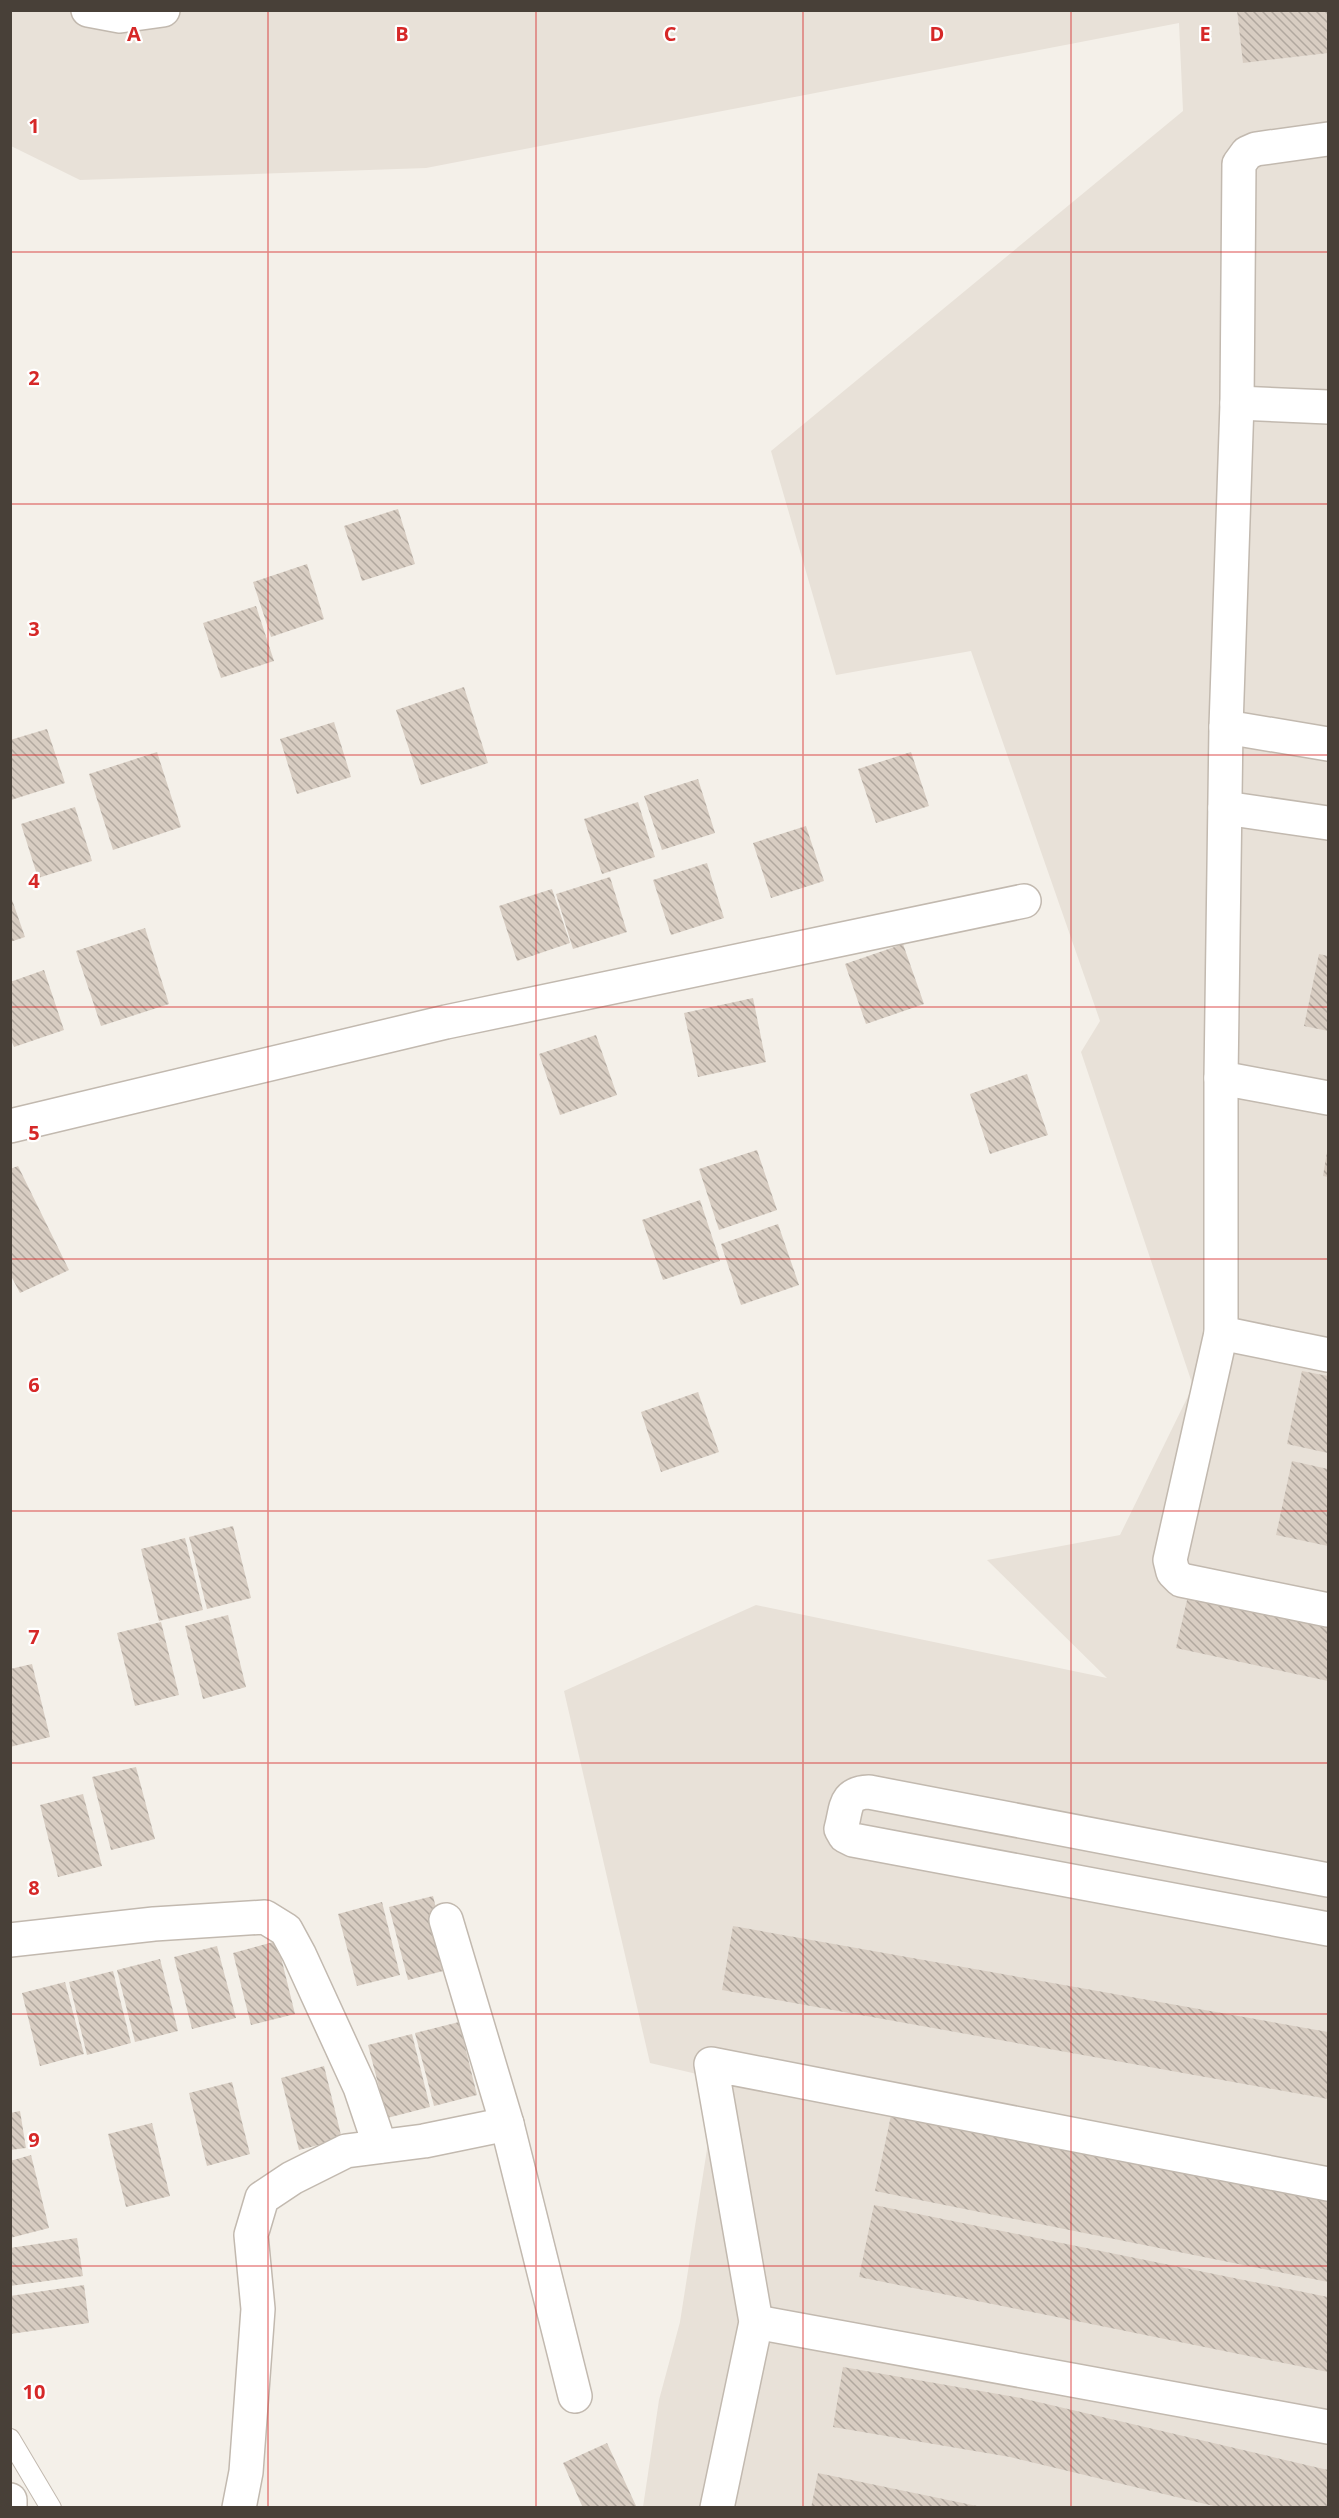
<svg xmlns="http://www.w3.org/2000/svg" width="1339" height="2518" viewBox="0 0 1339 2518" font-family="'Open Sans',sans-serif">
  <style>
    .residential { fill: #e8e1d8 }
    .building { fill: url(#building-back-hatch) }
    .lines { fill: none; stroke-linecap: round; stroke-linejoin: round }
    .service-casing { stroke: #c2b9af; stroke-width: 22 }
    .minor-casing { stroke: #c2b9af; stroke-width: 36 }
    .tertiary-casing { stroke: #c2b9af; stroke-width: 36 }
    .service { stroke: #fff; stroke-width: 20 }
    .minor { stroke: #fff; stroke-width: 33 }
    .tertiary { stroke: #fff; stroke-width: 33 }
    .grid { fill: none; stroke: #d62828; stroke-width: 1.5; stroke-opacity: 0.55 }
    .grid-label { font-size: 20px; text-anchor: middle; font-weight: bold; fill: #d62828; stroke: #fff; stroke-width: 4.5; stroke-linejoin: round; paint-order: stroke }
  </style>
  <defs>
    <pattern id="building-back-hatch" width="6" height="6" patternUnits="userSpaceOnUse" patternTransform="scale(1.5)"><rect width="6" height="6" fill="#d8cdc2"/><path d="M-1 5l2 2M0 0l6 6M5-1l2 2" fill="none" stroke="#b1a89f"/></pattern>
  </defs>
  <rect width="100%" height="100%" fill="#f4f0e9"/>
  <path class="residential" d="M10,11H1328V2507H643L659,2400L680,2322L718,2079L650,2063L564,1691L756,1605L1107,1678L987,1560L1120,1535L1193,1386L1081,1052L1100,1021L971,651L836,675L771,451L1183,111L1179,23L426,168L80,180L11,146Z"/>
  <g class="building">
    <path d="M1237,10H1328V53L1243,63Z"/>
    <path d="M398,509L415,564L362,581L344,526Z"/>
    <path d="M307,564L324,619L271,637L253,582Z"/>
    <path d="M256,606L274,661L221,678L203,623Z"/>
    <path d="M464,687L488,763L421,785L396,710Z"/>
    <path d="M334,722L351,777L297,794L280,739Z"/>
    <path d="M47,729L65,783L11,800L10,740Z"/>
    <path d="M157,752L181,827L113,850L89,774Z"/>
    <path d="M911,752L929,806L876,823L858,769Z"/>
    <path d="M698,779L715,833L662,850L644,796Z"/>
    <path d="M638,802L655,857L602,874L584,819Z"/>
    <path d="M75,807L92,861L38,878L21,824Z"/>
    <path d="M806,826L824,881L771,898L753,843Z"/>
    <path d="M707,863L724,918L671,935L653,880Z"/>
    <path d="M610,877L627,932L573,949L556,894Z"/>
    <path d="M552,889L570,943L517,961L499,906Z"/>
    <path d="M10,894L25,937L10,942Z"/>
    <path d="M145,928L169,1004L101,1026L76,951Z"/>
    <path d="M903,944L924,1004L866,1024L845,964Z"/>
    <path d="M1319,954L1328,956V1031L1304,1026Z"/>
    <path d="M44,970L64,1030L14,1047L10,1038V982Z"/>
    <path d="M753,998L766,1062L698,1077L684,1013Z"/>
    <path d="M596,1035L617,1095L560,1115L539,1054Z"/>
    <path d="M1027,1074L1048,1135L990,1154L970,1094Z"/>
    <path d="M757,1150L777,1210L719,1230L699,1169Z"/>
    <path d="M1327,1152H1328V1177L1323,1176Z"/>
    <path d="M18,1166L69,1270L20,1293L10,1274V1169Z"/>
    <path d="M700,1200L720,1261L663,1280L642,1220Z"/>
    <path d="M778,1224L799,1285L741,1305L721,1244Z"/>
    <path d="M1302,1371L1328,1376V1453L1287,1444Z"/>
    <path d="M698,1392L719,1452L661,1472L641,1412Z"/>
    <path d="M1292,1461L1328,1469V1546L1276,1535Z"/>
    <path d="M233,1526L251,1598L207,1609L189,1537Z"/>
    <path d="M185,1538L203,1610L159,1621L141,1549Z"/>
    <path d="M1190,1587L1328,1617V1681L1176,1648Z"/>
    <path d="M228,1615L246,1687L203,1699L185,1626Z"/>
    <path d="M161,1622L179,1695L135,1706L117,1633Z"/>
    <path d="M32,1664L50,1737L10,1747V1669Z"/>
    <path d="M136,1767L155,1839L111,1850L92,1777Z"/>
    <path d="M83,1794L102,1866L58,1877L40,1805Z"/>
    <path d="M433,1896L451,1969L408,1980L389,1907Z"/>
    <path d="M382,1902L400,1975L357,1986L338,1914Z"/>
    <path d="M733,1926L1328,2032V2099L722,1990Z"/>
    <path d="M277,1941L295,2014L251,2025L233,1953Z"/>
    <path d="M217,1946L236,2018L192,2029L174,1957Z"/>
    <path d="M160,1959L178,2031L135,2042L117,1970Z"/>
    <path d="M113,1971L131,2043L87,2055L69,1982Z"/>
    <path d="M65,1982L84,2054L40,2066L22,1993Z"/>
    <path d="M459,2022L477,2095L434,2106L415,2033Z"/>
    <path d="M412,2034L430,2107L387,2118L368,2045Z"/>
    <path d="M324,2066L342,2139L299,2150L281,2078Z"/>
    <path d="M232,2082L250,2154L207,2166L189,2093Z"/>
    <path d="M893,2106L1328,2195V2282L875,2191Z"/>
    <path d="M20,2111L26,2148L10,2150V2113Z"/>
    <path d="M152,2123L170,2196L126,2207L108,2134Z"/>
    <path d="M31,2155L49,2228L10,2238V2161Z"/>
    <path d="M874,2205L1328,2297V2372L859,2277Z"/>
    <path d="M77,2238L83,2276L10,2286V2248Z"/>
    <path d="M84,2285L89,2323L10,2334V2296Z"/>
    <path d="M843,2367L1021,2398L1328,2470V2508H1222L1010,2457L833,2427Z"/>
    <path d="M607,2443L637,2508H583L563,2463Z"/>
    <path d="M818,2473L977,2506V2508H811Z"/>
  </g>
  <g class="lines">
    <g class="service-casing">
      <path id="service" d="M10,2439L51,2508"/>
    </g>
    <g class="minor-casing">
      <g id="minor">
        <path d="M1328,139L1256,149L1247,153L1239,164L1237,403L1226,727L1221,1078V1333L1170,1560L1173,1572L1181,1580L1328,1610"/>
        <path d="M1237,403L1328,407"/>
        <path d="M1226,727L1328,744"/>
        <path d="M1225,808L1328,823"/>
        <path d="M1221,1078L1328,1098"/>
        <path d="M10,1126L446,1022L1024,901"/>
        <path d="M1221,1333L1328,1355"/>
        <path d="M1328,1880L869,1792C843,1793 847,1808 841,1829L845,1836L853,1840L1328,1929"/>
        <path d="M446,1920L507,2124L575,2396"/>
        <path d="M10,1940L154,1924L265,1917L286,1930L299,1954L360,2087L380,2146"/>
        <path d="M756,2322L1328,2427"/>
        <path d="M10,2500V2506"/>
        <path d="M239,2508L246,2472L258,2309L251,2235L262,2198L292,2178L346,2151L424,2141L507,2124"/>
        <path d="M717,2508L756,2322L711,2064L1328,2184"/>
      </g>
    </g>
    <g class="tertiary-casing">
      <path id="tertiary" d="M88,10L120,16L163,10"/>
    </g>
    <use href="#service" class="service"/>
    <use href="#minor" class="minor"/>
    <use href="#tertiary" class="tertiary"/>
  </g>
  <path class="grid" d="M268,10V2508M536,10V2508M803,10V2508M1071,10V2508M10,252H1328M10,504H1328M10,755H1328M10,1007H1328M10,1259H1328M10,1511H1328M10,1763H1328M10,2014H1328M10,2266H1328"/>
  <g class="grid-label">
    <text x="134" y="41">A</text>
    <text x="402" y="41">B</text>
    <text x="670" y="41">C</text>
    <text x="937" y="41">D</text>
    <text x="1205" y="41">E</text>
    <text x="34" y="133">1</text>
    <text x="34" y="385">2</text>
    <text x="34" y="636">3</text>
    <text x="34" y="888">4</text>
    <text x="34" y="1140">5</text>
    <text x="34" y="1392">6</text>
    <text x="34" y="1644">7</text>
    <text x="34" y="1895">8</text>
    <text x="34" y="2147">9</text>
    <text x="34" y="2399">10</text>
  </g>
  <rect width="1339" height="2518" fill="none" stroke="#484038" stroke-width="24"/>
</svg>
